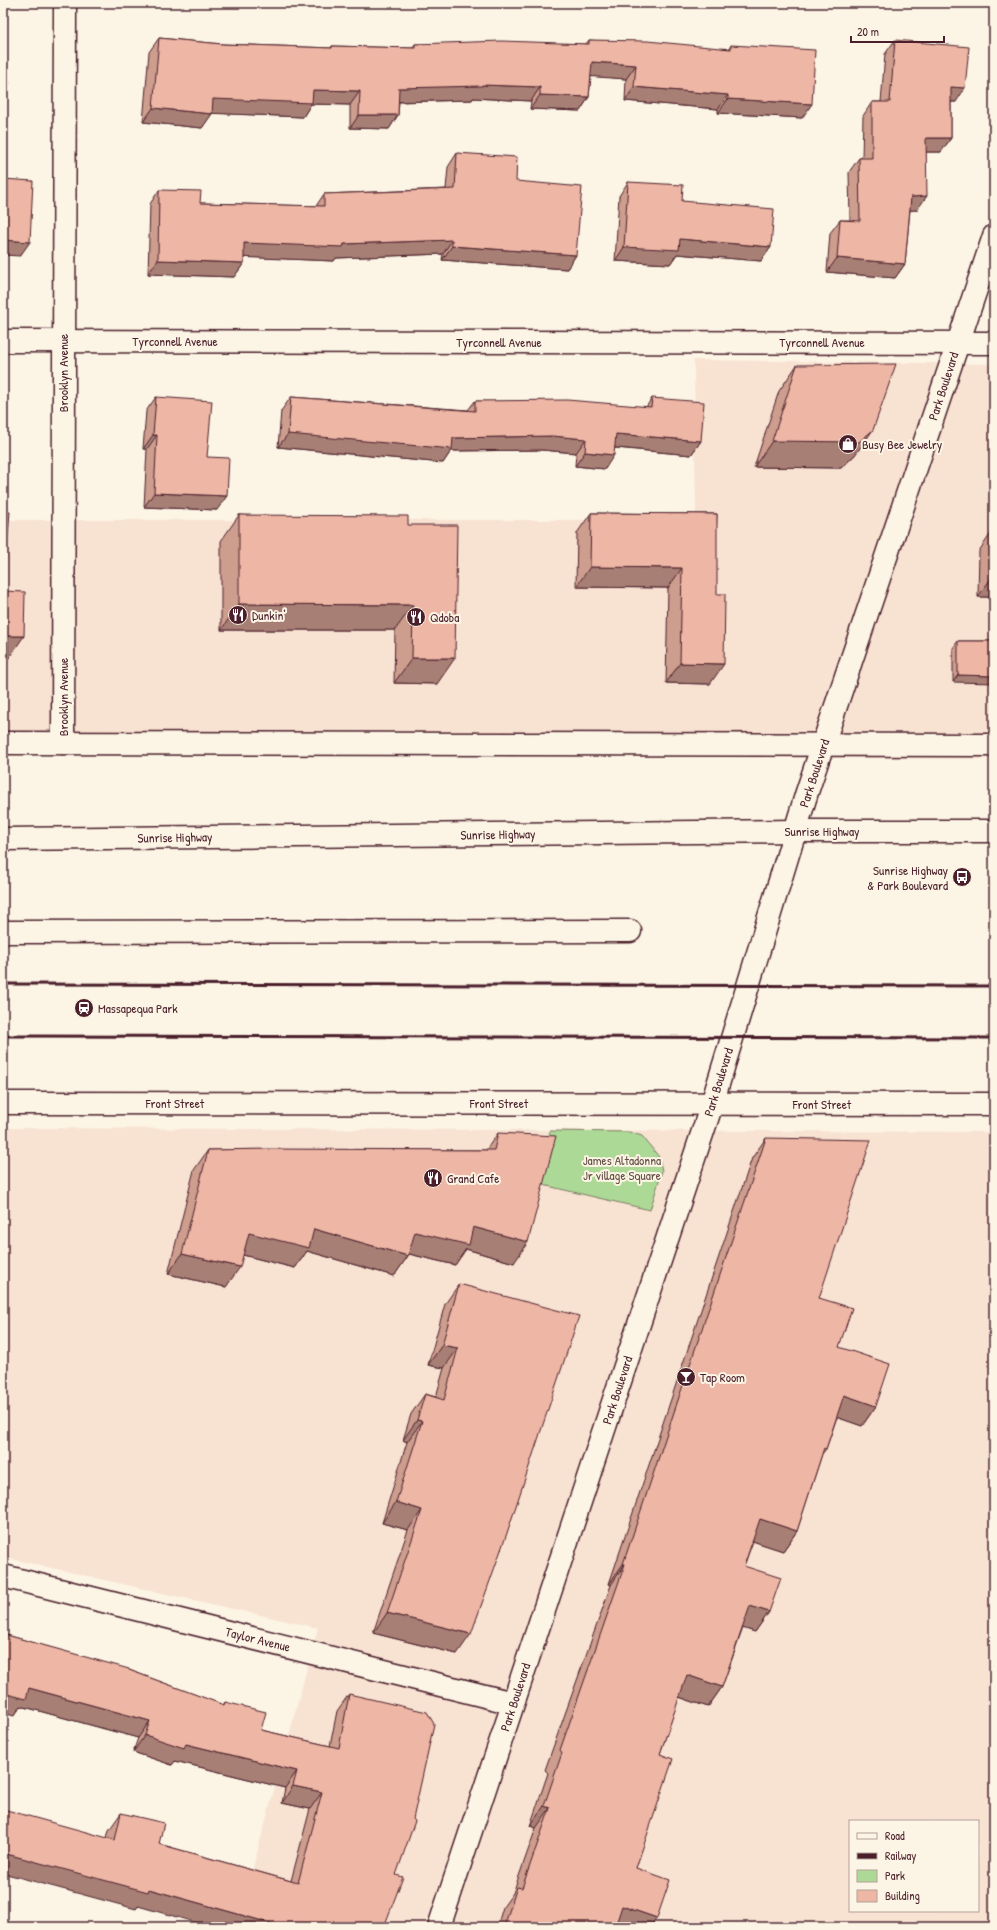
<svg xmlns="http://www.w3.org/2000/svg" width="997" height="1930" viewBox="0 0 997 1930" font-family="'Patrick Hand',sans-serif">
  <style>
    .built { fill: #f8e2d2; fill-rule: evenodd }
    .green { fill: #add997; stroke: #7c7c61 }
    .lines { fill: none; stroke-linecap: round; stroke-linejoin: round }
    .minor-casing { stroke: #4a1f2b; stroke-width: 25 }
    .major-casing { stroke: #4a1f2b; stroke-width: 25 }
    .highway-casing { stroke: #4a1f2b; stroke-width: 25 }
    .minor { stroke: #fcf5e5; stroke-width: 22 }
    .major { stroke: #fcf5e5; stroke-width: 22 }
    .highway { stroke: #fcf5e5; stroke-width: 22 }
    .rail { stroke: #4a1f2b; stroke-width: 3 }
    .wall { fill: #cd9d8e; stroke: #4a1f2b }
    .shaded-wall { fill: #a77f74; stroke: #4a1f2b }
    .building { fill: #eeb6a5; stroke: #4a1f2b }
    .labels { text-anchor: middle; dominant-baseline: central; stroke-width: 4; stroke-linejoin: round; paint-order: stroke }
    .street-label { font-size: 13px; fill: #4a1f2b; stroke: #fcf5e5 }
    .poi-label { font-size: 13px; fill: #4a1f2b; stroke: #fcf5e5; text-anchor: start }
    .park-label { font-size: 13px; fill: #634e46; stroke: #fcf5e5 }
  </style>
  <rect width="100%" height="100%" fill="#fcf5e5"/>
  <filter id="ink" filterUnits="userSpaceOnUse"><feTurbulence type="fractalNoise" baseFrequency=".025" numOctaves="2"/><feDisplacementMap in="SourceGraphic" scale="8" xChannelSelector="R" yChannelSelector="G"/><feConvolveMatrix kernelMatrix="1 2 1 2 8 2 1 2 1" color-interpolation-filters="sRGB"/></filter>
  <g filter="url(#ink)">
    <g class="built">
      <path d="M694,360L994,364V759L3,752V520H696Z"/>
      <path d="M3,1128L994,1132V1927H237L318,1628L3,1557ZM850,1821H978V1911H850Z"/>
    </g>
    <path class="green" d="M550,1131L629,1132L642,1136L659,1157L662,1171L650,1210L539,1184Z"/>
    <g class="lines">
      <g class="minor-casing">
        <g id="minor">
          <path d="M3,341L994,343"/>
          <path d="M63,743L65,3"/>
          <path d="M3,932L630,931"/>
          <path d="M3,1103L994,1104"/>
          <path d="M3,1576L513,1703"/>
        </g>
      </g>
      <g class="major-casing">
        <path id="major" d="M439,1927L712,1104L807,792L994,236"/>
      </g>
      <g class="highway-casing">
        <g id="highway">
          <path d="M3,743L994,745"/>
          <path d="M3,839L795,831H994"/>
        </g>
      </g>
      <use href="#minor" class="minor"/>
      <use href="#major" class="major"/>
      <use href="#highway" class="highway"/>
      <g class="rail">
        <path d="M3,984L994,986"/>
        <path d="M3,1036L994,1038"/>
      </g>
    </g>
    <g class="wall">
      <path d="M159,38L222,44L331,48L332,46L412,48L415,44H586L589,40L729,49L731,45L802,118L718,113V109L625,101L626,79L591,76L589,97L580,111L530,109L531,101L473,98L472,100L399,102L398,115L389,129L350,128V105L311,104L303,117L212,113L202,128L143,122L149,52Z"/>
      <path d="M895,40L956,102H951V138L941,152H926L917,210H910L905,264L895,278L827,272L830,233L840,220H850L849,172L859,158H862L863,116L872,102H881L885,54Z"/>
      <path d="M457,153L516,181L576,255L567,269L442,260L443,254L336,258L334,261L244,257V263L234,277L148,274L150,204L159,190L200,203L316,206L324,194L446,189L448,167Z"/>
      <path d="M628,182L682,201L771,247L761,261L677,254L670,264L615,261L619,196Z"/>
      <path d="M797,365L855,455L841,468L754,467L779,391Z"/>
      <path d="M156,397L207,457L217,510L144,507L147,449H143L146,411Z"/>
      <path d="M291,397L468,410L475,401L646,407L652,398L701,441L691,455L615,448L605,469L575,466L576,453L542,450L451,451L443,463L278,447L281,411Z"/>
      <path d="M591,513L717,514L710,684L666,683L668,588L576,587L577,533Z"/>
      <path d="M239,515L408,525L437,684L394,683L395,630H221V541Z"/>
      <path d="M994,529V597H978L979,551Z"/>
      <path d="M958,641H994L953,682V648Z"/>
      <path d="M498,1133L514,1263L466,1249L455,1265L409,1254L394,1276L307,1251L295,1268L243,1255L226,1287L168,1274L194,1170L208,1150H486Z"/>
      <path d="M766,1138L819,1298L839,1347L876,1406L862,1426L837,1417L826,1449L822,1454L797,1531L783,1551L753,1541L744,1566L769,1612L755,1632L743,1628L722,1687L708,1707L679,1697L660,1754L636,1868L657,1918L650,1927H497L503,1907L513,1893L536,1828L530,1826L548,1773L545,1770L611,1585L609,1584L752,1158Z"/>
      <path d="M459,1284L457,1654L373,1633L408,1530L382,1523L407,1442L403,1440L411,1414L425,1394L436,1397L444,1368L428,1365L445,1304Z"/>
      <path d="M3,1634L129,1670L223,1705L225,1702L261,1730L330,1746L337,1711L349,1694L396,1875L138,1906L136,1909L107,1838L109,1830L121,1813L159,1844L291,1881L310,1809L282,1803L285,1788L175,1761L172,1765L133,1752L138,1738L21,1706L14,1716Z"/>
    </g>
    <g class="shaded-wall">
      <path d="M592,62L636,65L626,79L583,76Z"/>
      <path d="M9,84L3,93V85Z"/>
      <path d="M482,85L540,87L531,101L473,98L472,100L389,102L399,88Z"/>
      <path d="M634,87L728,95L718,109L625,101Z"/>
      <path d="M951,87L965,88L956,102L941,101Z"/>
      <path d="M313,90L360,91L350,105L311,104L303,117L204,113L213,99Z"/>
      <path d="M540,95L589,97L580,111L530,109Z"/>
      <path d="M728,99L812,104L802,118L718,113Z"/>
      <path d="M153,108L212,114L202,128L143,122Z"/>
      <path d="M359,115H398L389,129L350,128Z"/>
      <path d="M926,138H951L941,152H917Z"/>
      <path d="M927,196L917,210L901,211L911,197Z"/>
      <path d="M680,239L771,247L761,261L677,254L670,264L615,261L624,247Z"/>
      <path d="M3,240L30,242L20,256L3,255Z"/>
      <path d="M452,240L443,254L336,258L334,261L235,257L244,243L344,244Z"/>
      <path d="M452,246L576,255L567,269L442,260Z"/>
      <path d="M837,258L905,264L895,278L827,272Z"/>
      <path d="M158,260L244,263L234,277L148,274Z"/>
      <path d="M873,430L855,455L841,468L754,467L772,441Z"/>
      <path d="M288,434L453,438L552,436L586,439L576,453L542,450L451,451L443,463L278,447Z"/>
      <path d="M616,434L701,441L691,455L607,447Z"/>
      <path d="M153,435H157L147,449H143Z"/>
      <path d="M585,452L614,455L605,469L575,466Z"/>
      <path d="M154,493L227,496L217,510L144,507Z"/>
      <path d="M590,567L682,568L668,588L576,587Z"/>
      <path d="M994,574V597H978Z"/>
      <path d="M239,604L413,605L395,630H221Z"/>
      <path d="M3,636H24L6,662H3Z"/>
      <path d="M412,658H455L437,684L394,683Z"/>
      <path d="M680,663L724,664L710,684L666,683Z"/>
      <path d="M958,675L994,676V683L953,682Z"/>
      <path d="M473,1227L528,1242L514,1263L466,1249L455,1265L401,1252L415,1232Z"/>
      <path d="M314,1229L408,1256L394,1276L307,1251L295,1268L235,1253L249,1233Z"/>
      <path d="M182,1254L240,1267L226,1287L168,1274Z"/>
      <path d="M442,1345L458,1348L444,1368L428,1365Z"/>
      <path d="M844,1395L876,1406L862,1426L830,1415Z"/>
      <path d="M417,1420L422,1421L407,1442L403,1440Z"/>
      <path d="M396,1502L422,1510L408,1530L382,1523Z"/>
      <path d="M760,1519L797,1531L783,1551L746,1539Z"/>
      <path d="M623,1564H625L611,1585L609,1584Z"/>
      <path d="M750,1606L769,1612L755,1632L736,1626Z"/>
      <path d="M387,1613L471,1634L457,1654L373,1633Z"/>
      <path d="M687,1675L722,1687L708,1707L673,1695Z"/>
      <path d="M29,1688L150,1721L138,1738L21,1706L14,1716L3,1713V1693Z"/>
      <path d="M145,1735L186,1744L297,1771L285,1788L175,1761L172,1765L133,1752Z"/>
      <path d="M293,1786L322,1792L310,1809L282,1803Z"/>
      <path d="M544,1806L550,1808L536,1828L530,1826Z"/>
      <path d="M3,1853L149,1889L284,1927H212L138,1906L136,1909L3,1873Z"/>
      <path d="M622,1906L657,1918L650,1927H612Z"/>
    </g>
    <g class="building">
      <path d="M159,38L222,44L332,48V46L415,48V44L501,41L589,44V40L647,41L731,49V45L815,50L812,104L728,99V95L634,87L636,65L592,62L589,97L540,95V87L482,85V86L399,88L398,115H359L360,91L313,90L312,103L213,99L212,114L153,108Z"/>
      <path d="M3,40L9,84L3,85Z"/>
      <path d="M895,40L969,47L965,88L951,87V138H926L927,196L911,197L905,264L837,258L840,220L860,221L859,158H872V102H890Z"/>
      <path d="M457,153L517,157L516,181L582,187L576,255L452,246V240L344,244L343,247L244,243V263L158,260L159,190L201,191L200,203L324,206V194L455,189Z"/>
      <path d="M3,179L33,181L30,242L3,240Z"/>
      <path d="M628,182L683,185L682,201L774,209L771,247L680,239L679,250L624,247Z"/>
      <path d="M896,364L873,430L859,442L772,441L797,365Z"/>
      <path d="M156,397L212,401L207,457L229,458L227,496L154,493L157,435H153Z"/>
      <path d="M291,397L475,411V401L567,400L651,407L652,398L704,402L701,441L616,434L614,455L585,452L586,439L552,436L453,438L452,449L288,434Z"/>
      <path d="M3,400H5L3,425Z"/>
      <path d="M3,512H10L3,591L25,592L24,636H3Z"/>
      <path d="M591,513L717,514V594H725L724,664L680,663L682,568L590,567Z"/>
      <path d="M239,515L408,516V525H457L455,658H412L413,605L239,604Z"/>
      <path d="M958,641H994V676L958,675Z"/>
      <path d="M498,1133L556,1136L528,1242L473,1227L469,1245L415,1232L408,1256L314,1229L309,1248L249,1233L240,1267L182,1254L208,1150L270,1149L494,1150Z"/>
      <path d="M766,1138L871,1140L819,1298L852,1308L839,1347L890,1364L876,1406L844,1395L826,1449L824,1448L797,1531L760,1519L744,1566L781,1578L769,1612L750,1606L722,1687L687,1675L660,1754L673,1759L636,1868L670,1880L657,1918L622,1906L615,1927H504L517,1887L522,1888L550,1808L544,1806L562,1753L560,1750L625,1564H623Z"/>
      <path d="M459,1284L579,1316L507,1533L471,1634L387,1613L422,1510L396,1502L422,1421L417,1420L425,1394L444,1400L458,1348L442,1345Z"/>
      <path d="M3,1634L129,1669V1670L224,1705L225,1702L266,1712L261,1730L339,1748L349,1694L427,1712L434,1724L413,1819L415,1821L396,1875L403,1877L384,1927H284L149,1889L148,1892L3,1853V1809L115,1840L121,1813L164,1823L159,1844L298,1883L322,1792L293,1786L297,1771L186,1744L184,1748L145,1735L150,1721L29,1688L26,1699L3,1693Z"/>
    </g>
  </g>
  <defs>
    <g id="shop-disc" transform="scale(1)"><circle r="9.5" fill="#4a1f2b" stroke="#fcf5e5"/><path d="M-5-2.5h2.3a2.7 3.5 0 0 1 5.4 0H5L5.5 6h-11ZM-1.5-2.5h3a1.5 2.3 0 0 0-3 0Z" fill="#fff"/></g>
    <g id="restaurant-disc" transform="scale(1)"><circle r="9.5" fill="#4a1f2b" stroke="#fcf5e5"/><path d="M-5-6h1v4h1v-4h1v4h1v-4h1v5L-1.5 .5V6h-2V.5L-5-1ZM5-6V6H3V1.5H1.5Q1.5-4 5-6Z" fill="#fff"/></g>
    <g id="bus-disc" transform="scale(1)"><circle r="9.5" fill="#4a1f2b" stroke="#fcf5e5"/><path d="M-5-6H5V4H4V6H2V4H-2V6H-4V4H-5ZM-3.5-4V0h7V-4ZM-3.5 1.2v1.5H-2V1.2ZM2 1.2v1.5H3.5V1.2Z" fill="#fff"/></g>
    <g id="station-disc" transform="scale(1)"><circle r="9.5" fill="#4a1f2b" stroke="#fcf5e5"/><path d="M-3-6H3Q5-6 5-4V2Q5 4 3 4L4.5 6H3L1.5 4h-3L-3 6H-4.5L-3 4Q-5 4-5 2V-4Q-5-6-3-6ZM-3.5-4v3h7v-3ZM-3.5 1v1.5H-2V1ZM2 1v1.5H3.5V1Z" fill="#fff"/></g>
    <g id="bar-disc" transform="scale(1)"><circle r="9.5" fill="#4a1f2b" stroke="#fcf5e5"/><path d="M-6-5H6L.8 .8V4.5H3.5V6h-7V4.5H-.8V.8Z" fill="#fff"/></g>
  </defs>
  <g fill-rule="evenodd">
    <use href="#shop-disc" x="848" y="444"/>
    <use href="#restaurant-disc" x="238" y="615"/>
    <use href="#restaurant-disc" x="416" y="617"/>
    <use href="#bus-disc" x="962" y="877"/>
    <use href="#station-disc" x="84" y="1008"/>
    <use href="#restaurant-disc" x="433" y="1178"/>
    <use href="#bar-disc" x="686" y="1377"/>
  </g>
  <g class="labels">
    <g class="street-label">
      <text x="175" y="341">Tyrconnell Avenue</text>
      <text x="499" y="342">Tyrconnell Avenue</text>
      <text x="822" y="342">Tyrconnell Avenue</text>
      <text transform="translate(63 373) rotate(-90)">Brooklyn Avenue</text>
      <text transform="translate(943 386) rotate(-72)">Park Boulevard</text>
      <text transform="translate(63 697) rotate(-90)">Brooklyn Avenue</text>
      <text transform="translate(814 773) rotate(-72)">Park Boulevard</text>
      <text x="822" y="831">Sunrise Highway</text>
      <text transform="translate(498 834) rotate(-1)">Sunrise Highway</text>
      <text transform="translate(175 837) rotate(-1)">Sunrise Highway</text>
      <text transform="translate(718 1082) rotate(-73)">Park Boulevard</text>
      <text x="175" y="1103">Front Street</text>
      <text x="499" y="1103">Front Street</text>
      <text x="822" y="1104">Front Street</text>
      <text transform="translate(617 1390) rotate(-72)">Park Boulevard</text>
      <text transform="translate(258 1639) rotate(14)">Taylor Avenue</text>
      <text transform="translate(515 1697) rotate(-72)">Park Boulevard</text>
    </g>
    <g class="poi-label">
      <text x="862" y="444">Busy Bee Jewelry</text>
      <text x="252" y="615">Dunkin'</text>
      <text x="430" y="617">Qdoba</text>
      <text x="948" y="870" text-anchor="end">Sunrise Highway<tspan x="948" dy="15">&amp; Park Boulevard</tspan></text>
      <text x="98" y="1008">Massapequa Park</text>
      <text x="447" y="1178">Grand Cafe</text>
      <text x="700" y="1377">Tap Room</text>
    </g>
    <g class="park-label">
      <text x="622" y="1160">James Altadonna<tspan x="622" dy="15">Jr village Square</tspan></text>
    </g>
  </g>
  <rect width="997" height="1930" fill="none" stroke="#fcf5e5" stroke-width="16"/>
  <rect x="8" y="8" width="981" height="1914" fill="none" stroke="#4a1f2b" stroke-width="1.5" filter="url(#ink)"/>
  <rect x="849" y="1820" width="130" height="92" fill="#fcf5e5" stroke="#b59f9b"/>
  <rect x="857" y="1833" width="20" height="6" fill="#fcf5e5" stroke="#b59f9b"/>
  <text x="885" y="1840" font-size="12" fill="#4a1f2b">Road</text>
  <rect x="857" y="1853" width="20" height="6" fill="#4a1f2b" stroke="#b59f9b"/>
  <text x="885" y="1860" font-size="12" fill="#4a1f2b">Railway</text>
  <rect x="857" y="1870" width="20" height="12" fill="#add997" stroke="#b59f9b"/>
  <text x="885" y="1880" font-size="12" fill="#4a1f2b">Park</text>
  <rect x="857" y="1890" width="20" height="12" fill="#eeb6a5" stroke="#b59f9b"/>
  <text x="885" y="1900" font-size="12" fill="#4a1f2b">Building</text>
  <path d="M851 36v6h93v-6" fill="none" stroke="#4a1f2b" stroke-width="2"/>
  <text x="857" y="36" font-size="12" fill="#4a1f2b" stroke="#fcf5e5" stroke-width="3" paint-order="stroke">20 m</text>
</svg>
